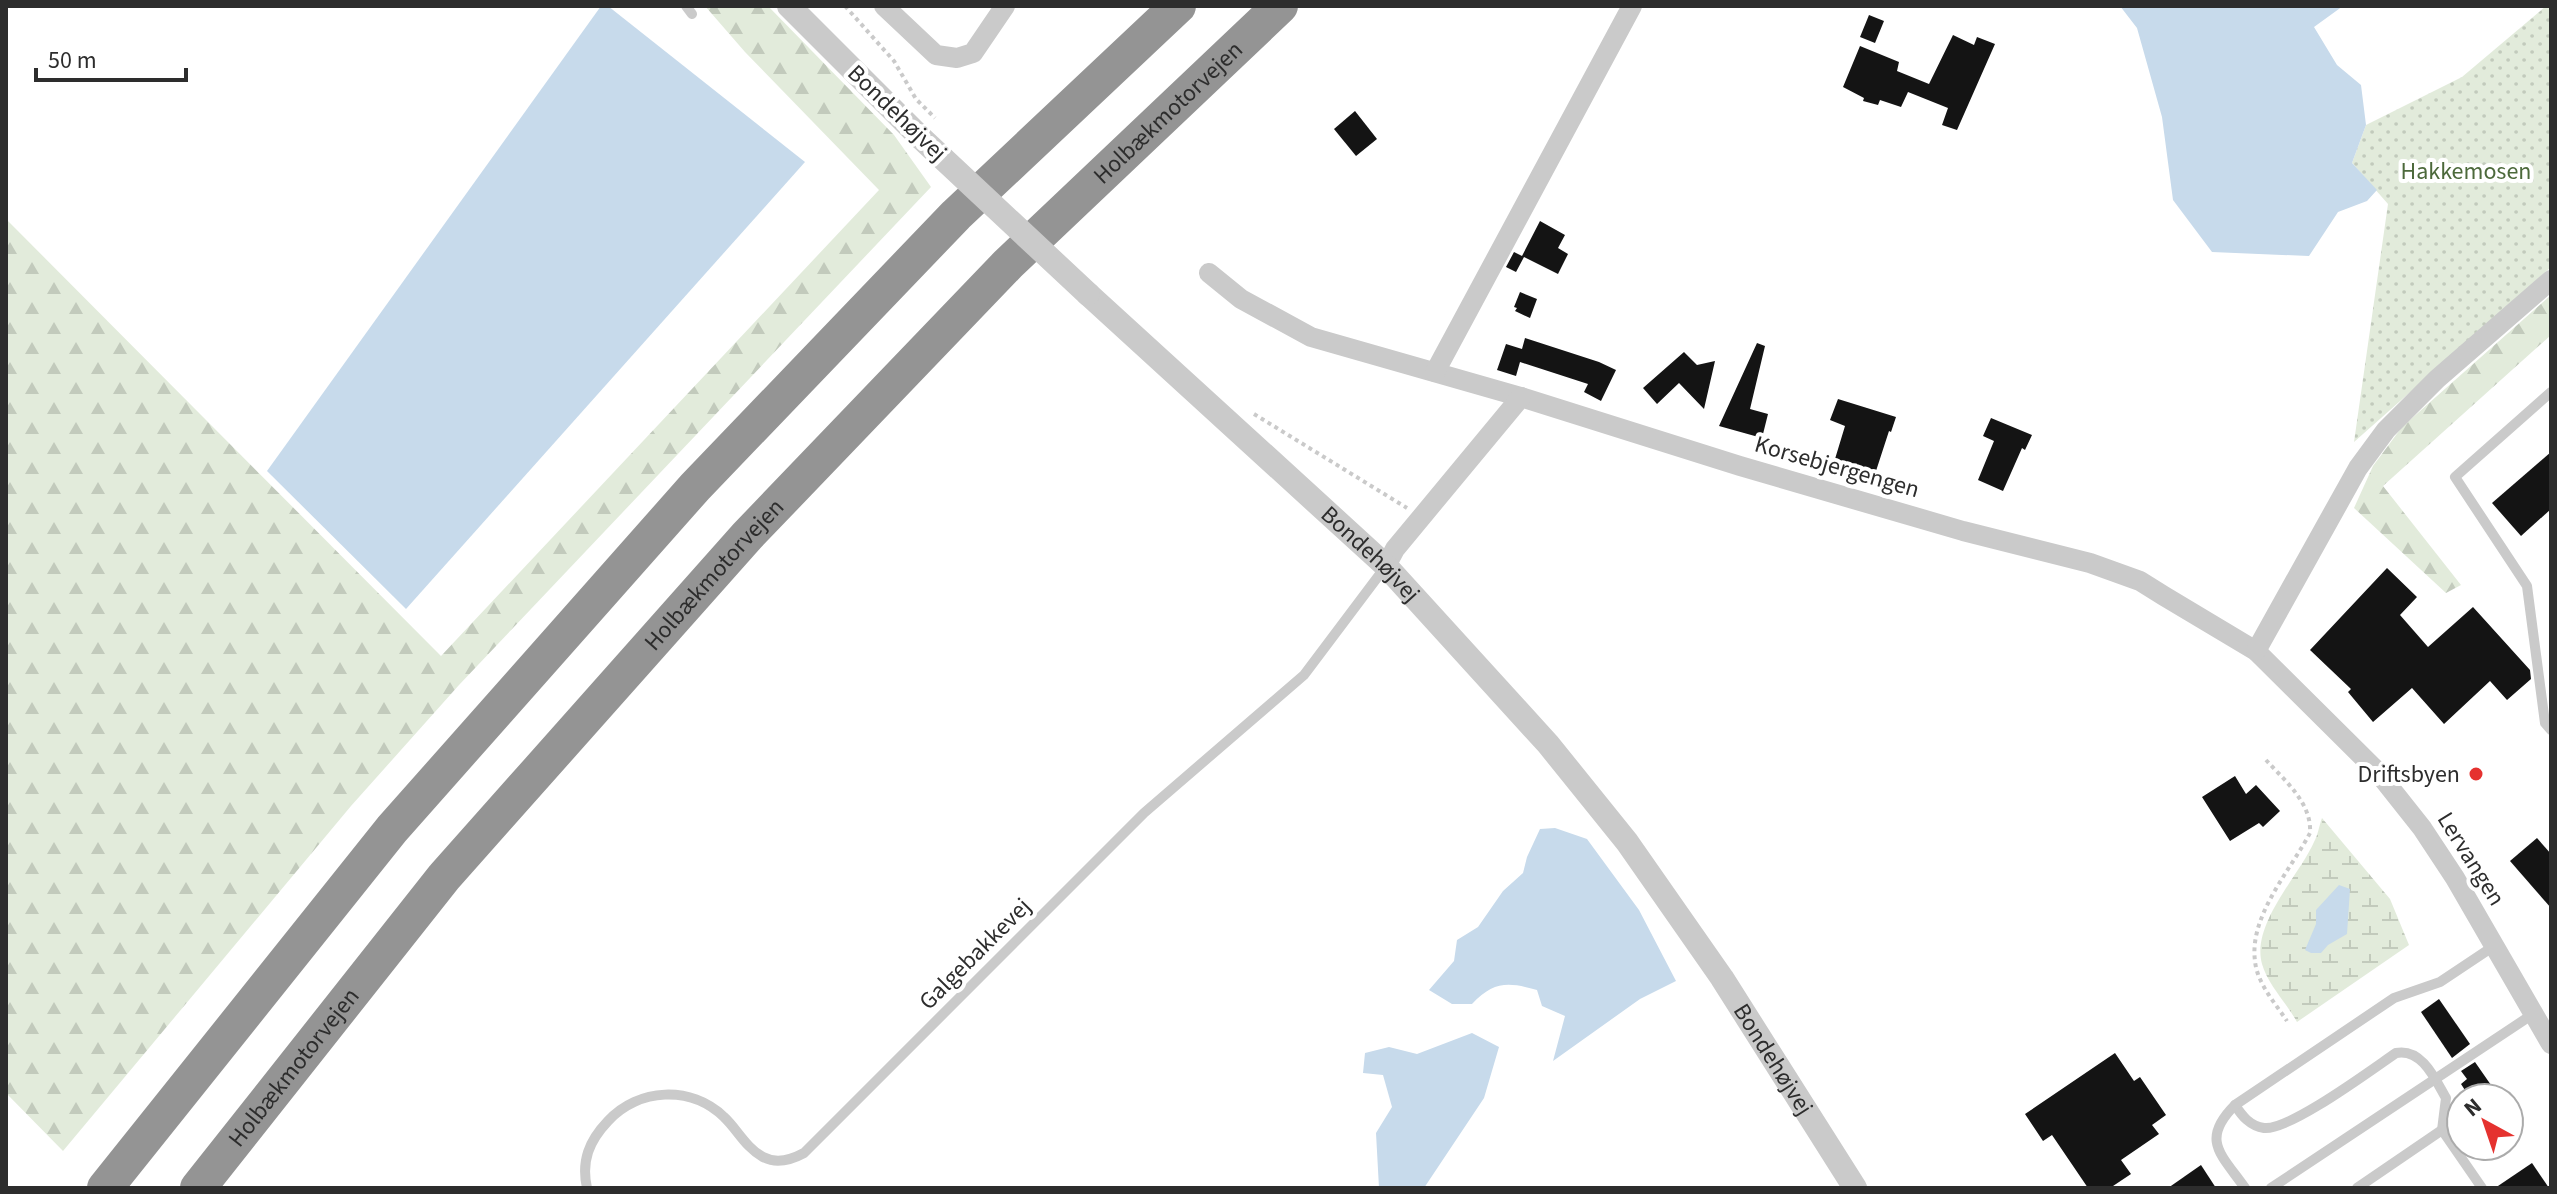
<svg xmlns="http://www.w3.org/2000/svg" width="2557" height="1194" viewBox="0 0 2557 1194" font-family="'Source Sans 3',sans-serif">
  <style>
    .forest { fill: url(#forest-firs) }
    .wetland { fill: url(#wetland-marsh) }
    .park { fill: url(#park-dots) }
    .water { fill: #c7daeb }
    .building { fill: #141414 }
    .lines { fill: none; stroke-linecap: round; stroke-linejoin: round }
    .path { stroke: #cacaca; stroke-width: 4; stroke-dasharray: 4 4; stroke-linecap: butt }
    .service { stroke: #cacaca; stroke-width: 10 }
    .minor { stroke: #cacaca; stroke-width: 20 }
    .tertiary { stroke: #cacaca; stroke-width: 24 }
    .motorway { stroke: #949494; stroke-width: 36 }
    .tertiary-bridge { stroke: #cacaca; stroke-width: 24 }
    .poi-dot { fill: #e5322f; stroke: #fff; stroke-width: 3 }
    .labels { text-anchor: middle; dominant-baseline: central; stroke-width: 8; stroke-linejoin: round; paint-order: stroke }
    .street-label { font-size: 24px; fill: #2d2d2d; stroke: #fff }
    .park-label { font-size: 24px; fill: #4c693b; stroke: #fff }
    .poi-label { font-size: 24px; fill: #2d2d2d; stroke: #fff; text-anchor: end }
  </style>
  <defs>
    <pattern id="forest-firs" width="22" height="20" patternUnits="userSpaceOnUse" patternTransform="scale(2)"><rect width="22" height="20" fill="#e2ebdb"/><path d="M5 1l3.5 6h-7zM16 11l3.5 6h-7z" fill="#c2cabc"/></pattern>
    <pattern id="wetland-marsh" width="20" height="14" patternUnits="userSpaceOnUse" patternTransform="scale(2)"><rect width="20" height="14" fill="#e2ebdb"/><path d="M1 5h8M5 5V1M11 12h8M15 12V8" fill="none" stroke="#c2cabc"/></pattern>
    <pattern id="park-dots" width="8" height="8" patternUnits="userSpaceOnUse" patternTransform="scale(2)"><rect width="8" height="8" fill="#e2ebdb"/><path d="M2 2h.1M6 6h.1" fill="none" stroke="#c2cabc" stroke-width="1.8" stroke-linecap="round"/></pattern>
  </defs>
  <rect width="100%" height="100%" fill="#fff"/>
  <g class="forest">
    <path d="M705,6H768L894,135L931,187L459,685L351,806L63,1151L6,1093V219L441,656L879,190L745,52Z"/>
    <path d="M2551,295V335L2383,486L2461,585L2446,593L2354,508L2373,466L2402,427Z"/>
  </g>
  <path class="wetland" d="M2322,818L2390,899L2409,945L2297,1022C2286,1002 2268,985 2262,964C2251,924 2299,876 2314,842C2318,835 2319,826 2322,818Z"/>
  <path class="park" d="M2546,6H2551V267L2354,442L2388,204L2352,163L2366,125L2462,77Z"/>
  <g class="water">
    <path d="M601,6H608L805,162L406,609L267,471Z"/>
    <path d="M2120,6H2343L2314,27L2337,65L2361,85L2366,125L2352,163L2377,190L2367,201L2338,212L2309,256L2212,252L2173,200L2162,117L2137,28Z"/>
    <path d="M1555,828L1587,839L1639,910L1676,981L1640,999L1553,1061L1565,1016L1542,1006L1537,990C1508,982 1494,981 1472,1004H1452L1429,990L1454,961L1457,940L1478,927L1503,891L1523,873L1527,857L1540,829Z"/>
    <path d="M2339,885L2350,889L2347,934L2328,945L2321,953H2311L2305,950L2316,924V910Z"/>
    <path d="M1472,1033L1499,1047L1484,1098L1424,1188H1379L1376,1133L1392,1107L1383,1075L1363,1073L1365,1053L1389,1047L1417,1054Z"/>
  </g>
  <g class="building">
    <path d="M1869,15L1884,21L1875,43L1860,37Z"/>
    <path d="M1953,35L1974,45L1977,37L1995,44L1957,130L1942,125L1948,108L1908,92L1901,107L1880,100L1878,105L1863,101L1864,98L1843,87L1860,46L1899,62L1897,71L1929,84Z"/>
    <path d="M1355,111L1377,139L1356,156L1334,129Z"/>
    <path d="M1540,221L1565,235L1558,248L1568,254L1558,274L1524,257L1516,272L1506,267L1514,252L1522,256Z"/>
    <path d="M1520,292L1537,299L1530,318L1515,311L1517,308L1514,307Z"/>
    <path d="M1525,338L1599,362L1616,370L1601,401L1584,392L1588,384L1520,362L1516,376L1497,370L1506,344L1522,349Z"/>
    <path d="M1757,343L1765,346L1750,409L1768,414L1762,438L1719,426Z"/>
    <path d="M1684,352L1697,365L1715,361L1704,409L1679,383L1657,404L1643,388Z"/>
    <path d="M1838,399L1896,417L1891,432L1889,431L1876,471L1835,459L1845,426L1830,420Z"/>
    <path d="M1991,418L2032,435L2025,450L2022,448L2003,491L1978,480L1994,441L1983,436Z"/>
    <path d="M2551,452V509L2521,536L2492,503Z"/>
    <path d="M2387,568L2417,597L2400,615L2428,647L2473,607L2530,670L2531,679L2507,700L2490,681L2444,724L2412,688L2373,722L2348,692L2351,689L2310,650Z"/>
    <path d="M2235,776L2246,794L2256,785L2280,811L2263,827L2259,823L2230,841L2202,797Z"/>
    <path d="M2537,838L2551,854V908L2510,861Z"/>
    <path d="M2439,999L2470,1044L2452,1058L2421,1012Z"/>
    <path d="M2115,1053L2134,1081L2140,1077L2166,1115L2152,1125L2159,1134L2121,1160L2131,1174L2110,1188H2088L2052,1135L2043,1141L2025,1114Z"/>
    <path d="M2475,1062L2500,1098H2470L2461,1084L2467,1079L2461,1071Z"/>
    <path d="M2532,1163L2549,1188H2495Z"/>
    <path d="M2201,1165L2216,1188H2168Z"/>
  </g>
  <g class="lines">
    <g class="path">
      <path d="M845,6L894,61L916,99L935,118"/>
      <path d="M1254,414L1407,508"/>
      <path d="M2266,760C2285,781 2312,803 2310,833C2290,871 2249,916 2255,961C2257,983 2275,1003 2287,1021"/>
    </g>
    <g class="service">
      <path d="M686,6L692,14"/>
      <path d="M2551,392L2455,477L2527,586L2545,723L2551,730"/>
      <path d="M2235,1105C2242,1116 2250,1126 2264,1128C2289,1131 2371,1070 2396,1053C2422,1048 2435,1079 2446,1098L2442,1130"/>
      <path d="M587,1188C581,1161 589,1141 608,1121C638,1088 691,1085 724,1117C737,1129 746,1148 763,1157C776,1164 791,1160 804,1153L1144,813L1304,675L1386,566"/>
      <path d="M2245,1188C2221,1154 2200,1140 2235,1105L2394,998L2440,982L2494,946"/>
      <path d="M2271,1188L2533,1014"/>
      <path d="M2357,1188L2442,1130L2482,1188"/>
    </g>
    <g class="minor">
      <path d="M884,6L936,55L957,58L973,53L1005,6"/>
      <path d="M1209,273L1241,299L1311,337L1521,397L1740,466L1963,531L2090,563L2140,581L2164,596L2256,651L2376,770L2422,828L2455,878L2551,1044"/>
      <path d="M1435,372L1632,6"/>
      <path d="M1386,566L1395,549L1521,397"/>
      <path d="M2256,651L2358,468L2386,430L2437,379L2551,280"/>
    </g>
    <g class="tertiary">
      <path d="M789,6L920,137"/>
      <path id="s1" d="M1088,294L1386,566L1548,744L1627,842L1722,978L1855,1188"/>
    </g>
    <g class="motorway">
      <path d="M105,1188L392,829L695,487L956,215L1178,6"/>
      <path id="s2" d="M198,1188L444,877L747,536L1008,264L1280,6"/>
    </g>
    <path class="tertiary-bridge" d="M920,137L1088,294"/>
  </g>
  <circle class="poi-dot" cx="2476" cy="774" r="8"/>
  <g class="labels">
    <g class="street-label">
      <text stroke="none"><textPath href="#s2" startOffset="1450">Holbækmotorvejen</textPath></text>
      <text transform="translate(897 113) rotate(44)">Bondehøjvej</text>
      <text transform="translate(1837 467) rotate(16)">Korsebjergengen</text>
      <text stroke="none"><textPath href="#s1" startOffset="384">Bondehøjvej</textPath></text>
      <text stroke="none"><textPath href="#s2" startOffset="802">Holbækmotorvejen</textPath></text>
      <text transform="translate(2471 859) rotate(58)">Lervangen</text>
      <text transform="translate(975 954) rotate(-45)">Galgebakkevej</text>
      <text stroke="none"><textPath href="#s1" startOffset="1032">Bondehøjvej</textPath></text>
      <text stroke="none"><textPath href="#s2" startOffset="154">Holbækmotorvejen</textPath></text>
    </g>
    <g class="park-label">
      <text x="2466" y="171">Hakkemosen</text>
    </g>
    <g class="poi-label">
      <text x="2460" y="774">Driftsbyen</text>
    </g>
  </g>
  <rect width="2557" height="1194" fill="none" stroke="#2d2d2d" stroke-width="16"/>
  <g transform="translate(2485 1122) rotate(320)"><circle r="38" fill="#ffffff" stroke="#ababab" stroke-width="2"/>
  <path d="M0-6L14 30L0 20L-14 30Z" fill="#e5322f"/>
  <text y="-12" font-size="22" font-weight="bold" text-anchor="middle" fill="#2d2d2d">N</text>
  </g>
  <path d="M36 68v12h150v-12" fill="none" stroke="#2d2d2d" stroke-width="4"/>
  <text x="48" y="68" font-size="24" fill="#2d2d2d" stroke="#ffffff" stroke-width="6" paint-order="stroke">50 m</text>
</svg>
